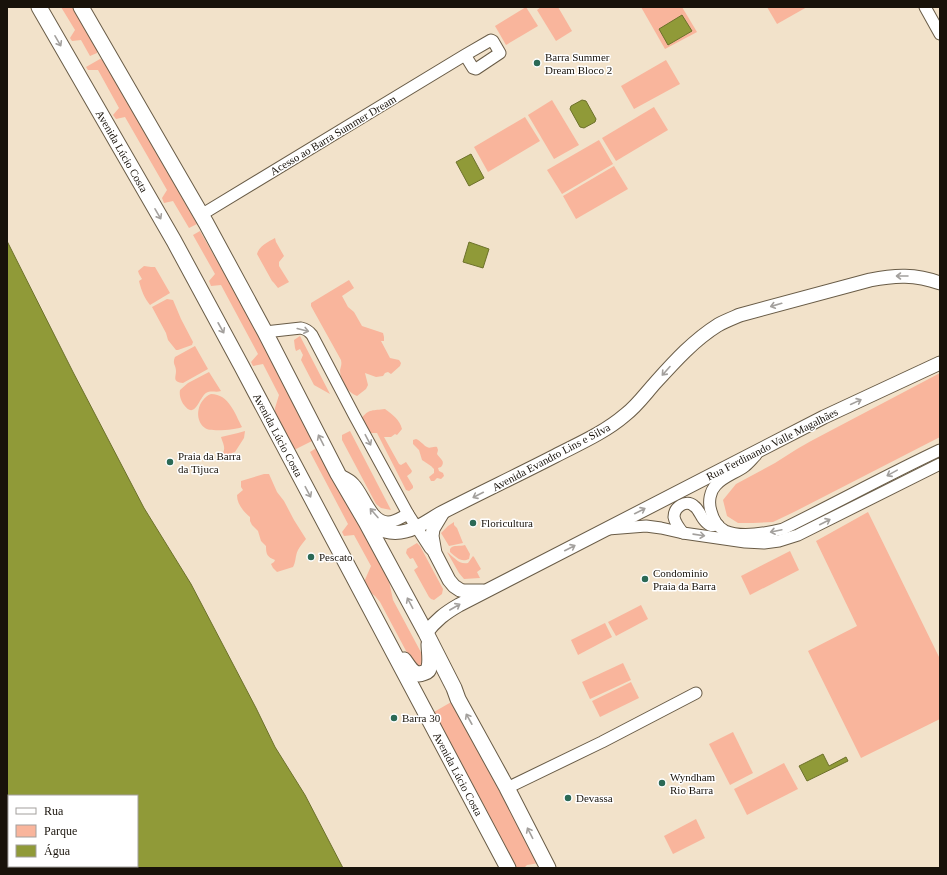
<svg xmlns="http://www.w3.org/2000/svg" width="947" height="875" viewBox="0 0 947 875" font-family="Georgia,serif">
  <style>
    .green { fill: #f9b59c }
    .water { fill: #909a38; stroke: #6c712a; fill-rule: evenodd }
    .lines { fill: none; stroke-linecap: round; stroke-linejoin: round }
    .minor-casing { stroke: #695c47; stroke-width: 13 }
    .tertiary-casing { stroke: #695c47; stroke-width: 15 }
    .secondary-casing { stroke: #695c47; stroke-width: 17 }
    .minor { stroke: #fff; stroke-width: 11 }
    .tertiary { stroke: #fff; stroke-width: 13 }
    .secondary { stroke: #fff; stroke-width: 15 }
    .oneway { stroke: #a3a09d }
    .poi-dot { fill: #2b6956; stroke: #fff; stroke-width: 1.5 }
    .labels { text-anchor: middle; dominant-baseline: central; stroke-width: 3; stroke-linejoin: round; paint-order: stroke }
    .poi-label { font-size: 11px; fill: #18120a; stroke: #fff; text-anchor: start }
    .street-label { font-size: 11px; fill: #18120a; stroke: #fff }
  </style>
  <rect width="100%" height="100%" fill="#f2e2ca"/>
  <g class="green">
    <path d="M61,7H72L97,49V53L90,56L81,40L72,41L70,38L75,30Z"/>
    <path d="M526,7L538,26L506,45L495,26Z"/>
    <path d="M541,7H558L572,31L556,41L537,10Z"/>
    <path d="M641,7H682L697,32L665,49Z"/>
    <path d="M767,7H807L777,24Z"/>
    <path d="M100,59L103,60L197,224L189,228L173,201L164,203L162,198L167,190L125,117L116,119L113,115L119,108L98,70H88L86,67Z"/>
    <path d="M666,60L680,84L634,109L621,86Z"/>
    <path d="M552,100L579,145L554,159L528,115Z"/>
    <path d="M654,107L668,130L616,161L602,138Z"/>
    <path d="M525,117L540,141L488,172L474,147Z"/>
    <path d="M599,140L613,164L562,194L547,170Z"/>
    <path d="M614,166L628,189L576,219L563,196Z"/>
    <path d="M200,231L254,326L314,440L294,450L275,414V408L279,395L263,364L253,366L251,362L258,354L221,285L211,286L209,281L215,274L193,235Z"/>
    <path d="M275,238L276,242L284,256L279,262V266L289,282L278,288L274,283L272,281L257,254C259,246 268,242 275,238Z"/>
    <path d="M144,266L151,267H155L170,293L150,305C145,299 141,290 139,281L142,279L139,274L138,271Z"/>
    <path d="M349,280L354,288L342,296L348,307L354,312L362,326L383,333L384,337V341H381L390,358L399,360L401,363L400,366L391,374L388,372L385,373L383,376L376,377L365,373L368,385L366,389L357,396C347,392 340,381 340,370C341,366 342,364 341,360L311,306V303Z"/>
    <path d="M167,299L173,300L181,319L193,342L192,345L178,350H176L168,340L166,333L152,307Z"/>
    <path d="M300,336L330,394L314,385L301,360L303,355L300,349L296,351L295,348L294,340Z"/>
    <path d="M195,346L208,369L183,383C172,382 176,377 176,371C176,365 172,364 175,357Z"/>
    <path d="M209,372L221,391C216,393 211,390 206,393C199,398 195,420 184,405C181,401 179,395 180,390L188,383Z"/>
    <path d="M940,373V437L794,512L773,522L753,523H738L727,516L723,500L736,484L775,463L797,449L811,441Z"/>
    <path d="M211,394C229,394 235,414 242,427C236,430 209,432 205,428C193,419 198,399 211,394Z"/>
    <path d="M385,409C392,414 400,420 402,429L397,435L395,434L391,437H384L399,464L401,465L406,462L412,471L411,473L407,476L413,486V488L409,491L406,490L377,433H368L361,419C369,408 373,411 385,409Z"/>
    <path d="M245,431L244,438L235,452L232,453L228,459H224C222,455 223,454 224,450C225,446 222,441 221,437L238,433Z"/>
    <path d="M350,431L391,510L381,508L376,504L342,440V435Z"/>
    <path d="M416,439C421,441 423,445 427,447C430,449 433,446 437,447L438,450L437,454C440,459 446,461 441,467L438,468L439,471L443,473L444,476L441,479L437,478L434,481H431L429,477L434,473V469L431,466L422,460L419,450L413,444V440Z"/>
    <path d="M318,447L389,581L393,600L424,658V665L419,667L413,664L380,602L375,596L371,593L364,582L371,566L354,535L344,536L342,532L348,524L310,452Z"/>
    <path d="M264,474H269L277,492L284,501L294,520L306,539C303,543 300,546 298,550C295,556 296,562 293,567L277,572L273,568L271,564L274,562L275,560C267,557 266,554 266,546L261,541L258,531L252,525L250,521V517C243,511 237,504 237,495L243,490L241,487V481Z"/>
    <path d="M868,512L940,659V719L861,758L808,651L857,626L816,541Z"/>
    <path d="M454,522V525L457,528L463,543L449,546L441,533L448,526Z"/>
    <path d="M417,543L420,546L443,589L442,594L434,600L431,599L429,597L414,570L418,567L413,558L410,559L406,553L407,549Z"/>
    <path d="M465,545L470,554L469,559C461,563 456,557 450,552V549C453,544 460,547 465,545Z"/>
    <path d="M790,551L799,570L750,595L741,576Z"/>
    <path d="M447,552C454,557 459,565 468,563L473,556L474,557L481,569L477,572L480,578L464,579L459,573Z"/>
    <path d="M641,605L648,619L616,636L608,622Z"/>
    <path d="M605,623L612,637L578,655L571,640Z"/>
    <path d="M623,663L631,680L590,699L582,682Z"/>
    <path d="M631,682L639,698L600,717L592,701Z"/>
    <path d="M453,701L539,863L527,865L524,868H516L434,712Z"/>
    <path d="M733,732L753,773L730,785L709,744Z"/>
    <path d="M784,763L798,789L747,815L734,789Z"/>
    <path d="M696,819L705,838L673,854L664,836Z"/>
  </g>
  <g class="water">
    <path d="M682,15L692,31L668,45L659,29Z"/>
    <path d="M582,100L586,101L596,119L595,122L584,128L580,127L570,109L571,106Z"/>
    <path d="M471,154L484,178L469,186L456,162Z"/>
    <path d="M7,241L73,372L144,508L191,584L256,708L275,747L305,795L343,868H7ZM9,796H137V866H9Z"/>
    <path d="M469,242L489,249L483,268L463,262Z"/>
    <path d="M823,754L829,766L846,757L848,761L807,781L799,766Z"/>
  </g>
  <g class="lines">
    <g class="minor-casing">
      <g id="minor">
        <path d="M925,7L940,34"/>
        <path d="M201,215L465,55L491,40L493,41L500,53L476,69L473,68L465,55"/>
        <path d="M265,332L301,328C306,329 309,331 312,335L354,415L408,514L430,548L435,553"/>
        <path d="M756,455C752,459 749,463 745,466C736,473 724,476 716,485C710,491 708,502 711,511C713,519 718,527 725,531C741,538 767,533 783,529C836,503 887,475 940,450"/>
        <path d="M338,474C344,477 350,479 354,484C364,494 371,522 388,522C395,522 402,517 408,514"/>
        <path d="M608,529L646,526L661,528L683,533L745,542L764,543L779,541L798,535L940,464"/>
        <path d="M683,533C679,528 675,523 674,517C674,507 686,499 694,506C700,510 701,519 707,523C710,526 714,526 718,525"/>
        <path d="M507,788L602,742L696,693"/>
      </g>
    </g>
    <g class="tertiary-casing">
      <g id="tertiary">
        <path d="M442,514L433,529L432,536L435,553L449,580L454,586L460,590L464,591H483"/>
        <path d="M366,522C379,530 390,535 406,531C420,528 431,518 443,512C480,493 518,475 555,456C578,444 604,433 625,415C637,406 646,393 656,382C675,361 694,340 718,325C725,321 733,318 740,315L870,280C895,275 915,274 940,283"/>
        <path d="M426,633C436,620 445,613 459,605L824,417L940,363"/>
      </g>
    </g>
    <g class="secondary-casing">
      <g id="secondary">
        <path d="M39,7L174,241L241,365L508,868"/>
        <path d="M81,7L206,223L265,332L338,474L366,522L426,633L454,688L458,699L507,788L548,868"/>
        <path d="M404,660C409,667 414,677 423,673C427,672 429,670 429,667C431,660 429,651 429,644"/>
      </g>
    </g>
    <use href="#minor" class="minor"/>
    <use href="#tertiary" class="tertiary"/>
    <use href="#secondary" class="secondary"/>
  </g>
  <defs><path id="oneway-shaft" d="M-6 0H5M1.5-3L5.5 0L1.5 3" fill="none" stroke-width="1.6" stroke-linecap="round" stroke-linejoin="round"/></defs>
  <g class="oneway">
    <use href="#oneway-shaft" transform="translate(58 41) rotate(60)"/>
    <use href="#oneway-shaft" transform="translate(158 214) rotate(60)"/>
    <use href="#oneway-shaft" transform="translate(902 276) rotate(-180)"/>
    <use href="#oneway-shaft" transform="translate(776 305) rotate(164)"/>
    <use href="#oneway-shaft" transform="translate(221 328) rotate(61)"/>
    <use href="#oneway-shaft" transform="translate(303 330) rotate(14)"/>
    <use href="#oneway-shaft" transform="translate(666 371) rotate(132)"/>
    <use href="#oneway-shaft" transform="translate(856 402) rotate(-25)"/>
    <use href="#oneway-shaft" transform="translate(321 440) rotate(-117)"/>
    <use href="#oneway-shaft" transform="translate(368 440) rotate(62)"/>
    <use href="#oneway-shaft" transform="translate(892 473) rotate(151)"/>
    <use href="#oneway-shaft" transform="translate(308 492) rotate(62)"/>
    <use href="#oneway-shaft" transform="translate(478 495) rotate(153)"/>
    <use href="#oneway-shaft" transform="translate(640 511) rotate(-27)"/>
    <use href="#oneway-shaft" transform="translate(374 513) rotate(-131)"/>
    <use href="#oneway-shaft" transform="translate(825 522) rotate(-27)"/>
    <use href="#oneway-shaft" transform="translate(776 531) rotate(168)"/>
    <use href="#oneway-shaft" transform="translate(699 535) rotate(8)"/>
    <use href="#oneway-shaft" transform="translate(570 548) rotate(-27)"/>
    <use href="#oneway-shaft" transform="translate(410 603) rotate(-118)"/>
    <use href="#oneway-shaft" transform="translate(455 607) rotate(-30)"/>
    <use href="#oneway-shaft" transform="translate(469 719) rotate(-119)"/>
    <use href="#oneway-shaft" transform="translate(530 833) rotate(-117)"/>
  </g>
  <g class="poi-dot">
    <circle cx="537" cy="63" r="4"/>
    <circle cx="170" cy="462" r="4"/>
    <circle cx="473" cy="523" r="4"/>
    <circle cx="311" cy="557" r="4"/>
    <circle cx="645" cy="579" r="4"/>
    <circle cx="394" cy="718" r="4"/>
    <circle cx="662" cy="783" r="4"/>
    <circle cx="568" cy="798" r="4"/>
  </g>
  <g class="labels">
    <g class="poi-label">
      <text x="545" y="57">Barra Summer<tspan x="545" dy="13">Dream Bloco 2</tspan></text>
      <text x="178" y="456">Praia da Barra<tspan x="178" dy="13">da Tijuca</tspan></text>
      <text x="481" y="523">Floricultura</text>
      <text x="319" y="557">Pescato</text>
      <text x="653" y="573">Condominio<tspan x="653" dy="13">Praia da Barra</tspan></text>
      <text x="402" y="718">Barra 30</text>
      <text x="670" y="777">Wyndham<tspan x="670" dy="13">Rio Barra</tspan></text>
      <text x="576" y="798">Devassa</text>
    </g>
    <g class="street-label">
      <text transform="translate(333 135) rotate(-31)">Acesso ao Barra Summer Dream</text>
      <text transform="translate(122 151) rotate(60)">Avenida Lúcio Costa</text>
      <text transform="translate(278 435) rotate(62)">Avenida Lúcio Costa</text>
      <text transform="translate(772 444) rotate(-27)">Rua Ferdinando Valle Magalhães</text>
      <text transform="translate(551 457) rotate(-28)">Avenida Evandro Lins e Silva</text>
      <text transform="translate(458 774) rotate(62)">Avenida Lúcio Costa</text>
    </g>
  </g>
  <rect width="947" height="875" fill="none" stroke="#18120a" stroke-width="16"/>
  <rect x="8" y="795" width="130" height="72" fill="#ffffff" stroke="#a3a09d"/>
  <rect x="16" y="808" width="20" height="6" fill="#ffffff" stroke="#a3a09d"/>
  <text x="44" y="815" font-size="12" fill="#18120a">Rua</text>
  <rect x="16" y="825" width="20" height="12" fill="#f9b59c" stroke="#a3a09d"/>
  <text x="44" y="835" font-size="12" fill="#18120a">Parque</text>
  <rect x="16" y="845" width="20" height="12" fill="#909a38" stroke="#a3a09d"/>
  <text x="44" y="855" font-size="12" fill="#18120a">Água</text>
</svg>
